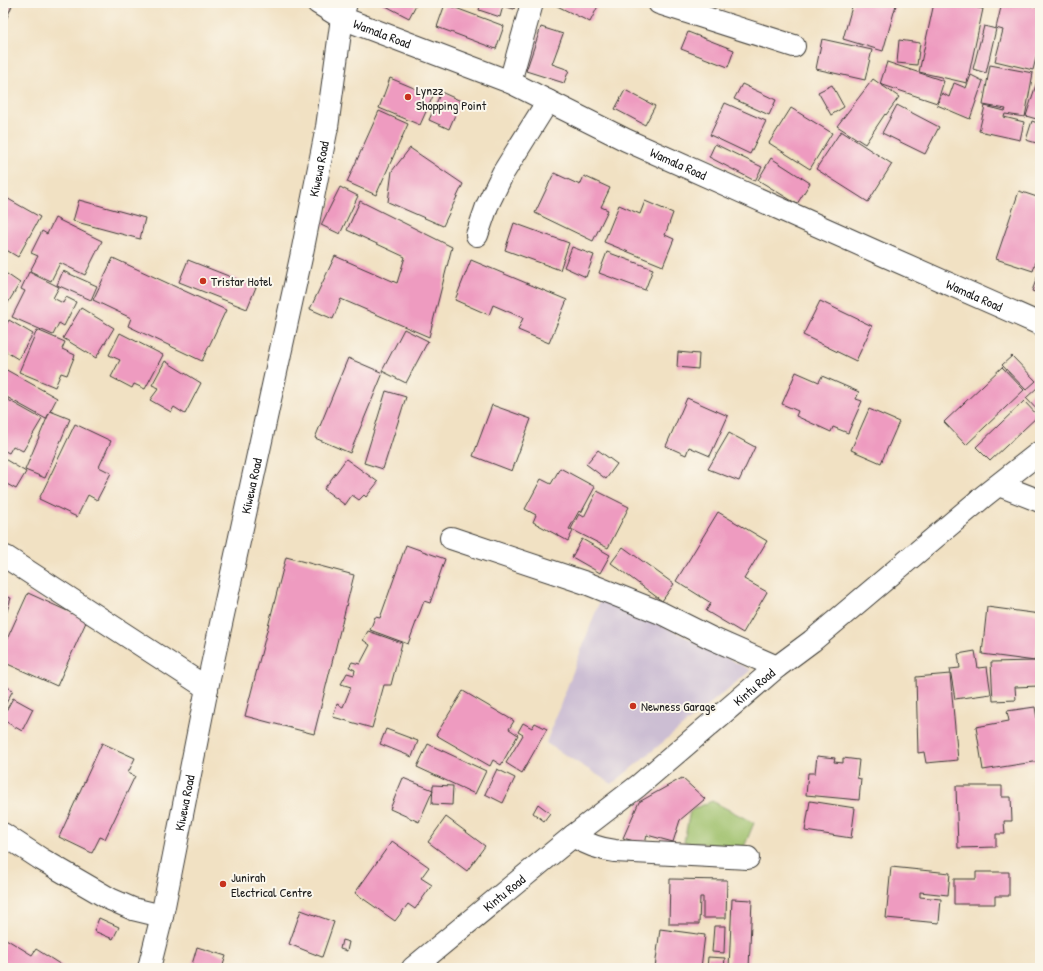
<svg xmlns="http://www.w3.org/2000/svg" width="1043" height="971" viewBox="0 0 1043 971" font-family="'Patrick Hand',sans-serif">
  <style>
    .industrial { fill: #ccbed3 }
    .green { fill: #9dbf69; stroke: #5c6e42 }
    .building { fill: #ee9bc0 }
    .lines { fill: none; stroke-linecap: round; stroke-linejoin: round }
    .minor-casing { stroke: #3c3a35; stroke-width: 24 }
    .tertiary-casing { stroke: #3c3a35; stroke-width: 24 }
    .minor { stroke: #fff; stroke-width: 22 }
    .tertiary { stroke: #fff; stroke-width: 22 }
    .poi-dot { fill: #c8321e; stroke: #fbf7ec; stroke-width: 1.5 }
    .labels { text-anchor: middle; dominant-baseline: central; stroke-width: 4; stroke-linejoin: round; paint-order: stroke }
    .street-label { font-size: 13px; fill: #1c1c1c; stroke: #fbf7ec }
    .poi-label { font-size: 13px; fill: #1c1c1c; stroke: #fbf7ec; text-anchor: start }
  </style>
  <rect width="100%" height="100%" fill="#fbf7ec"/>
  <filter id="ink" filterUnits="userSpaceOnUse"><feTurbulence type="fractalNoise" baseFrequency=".025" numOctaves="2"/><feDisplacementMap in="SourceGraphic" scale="8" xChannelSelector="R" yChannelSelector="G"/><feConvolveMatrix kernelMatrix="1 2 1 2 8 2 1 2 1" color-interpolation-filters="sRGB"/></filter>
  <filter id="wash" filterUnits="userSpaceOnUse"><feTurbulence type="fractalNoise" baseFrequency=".012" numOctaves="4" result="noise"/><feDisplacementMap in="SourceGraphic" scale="16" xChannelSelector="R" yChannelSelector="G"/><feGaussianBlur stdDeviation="0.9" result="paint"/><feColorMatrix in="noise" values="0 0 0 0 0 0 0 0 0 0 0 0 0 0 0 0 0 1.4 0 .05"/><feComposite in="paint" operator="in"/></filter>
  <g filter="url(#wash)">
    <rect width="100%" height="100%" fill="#f1e1c3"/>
    <path class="industrial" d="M602,595L751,670L612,784L546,743Z"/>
    <path class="green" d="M712,801L754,823L744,847L684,842L690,811Z"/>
    <g id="blocks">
      <g class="building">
        <path d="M3,3H13L3,27Z"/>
        <path d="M380,3H417L409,18Z"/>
        <path d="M481,3H516L514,9L503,6L500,17L479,10Z"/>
        <path d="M551,3H591L598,6L590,22Z"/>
        <path d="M853,3H889L896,5L883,51L843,39Z"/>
        <path d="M934,3H956L983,9L967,83L919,72Z"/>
        <path d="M1002,3H1021L1040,8V42L1033,70L995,61L1003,30L996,28Z"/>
        <path d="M445,4L504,26L496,49L437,27Z"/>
        <path d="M984,26L996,29L986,73L973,69Z"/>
        <path d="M541,27L563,34L552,64L569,70L564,83L526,71Z"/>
        <path d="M688,32L734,50L728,67L681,49Z"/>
        <path d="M822,39L872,50L865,80L816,69Z"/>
        <path d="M899,40L920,43L917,65L897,63Z"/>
        <path d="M887,62L944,81L937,103L880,84L899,97L886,115L885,114L865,144L837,126L873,79L880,84Z"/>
        <path d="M990,65L1033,73L1025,117L1005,114L1004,117L1024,122L1020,140L979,131L985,106L1005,111L1006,109L983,105Z"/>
        <path d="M1040,72V120L1026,116Z"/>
        <path d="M971,75L983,81L970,119L937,105L942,93L949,97L954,83L966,88Z"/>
        <path d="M390,78L433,96L420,125L379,108Z"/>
        <path d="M742,84L776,100L769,115L734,99Z"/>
        <path d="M832,85L844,107L831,115L818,92Z"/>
        <path d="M625,90L655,106L645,125L615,109Z"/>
        <path d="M441,92L461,101L449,129L429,120Z"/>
        <path d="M725,103L766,121L750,154L710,135Z"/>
        <path d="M897,105L939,127L925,154L882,133Z"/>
        <path d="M791,108L832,133L810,169L769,143Z"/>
        <path d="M379,111L408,124L376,195L347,182Z"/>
        <path d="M1032,121L1040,124V144L1026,140Z"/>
        <path d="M841,131L892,164L868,202L816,169Z"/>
        <path d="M715,144L762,167L755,181L709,157Z"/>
        <path d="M410,148L463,184L443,226L388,202L392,171Z"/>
        <path d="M771,158L810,183L797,204L758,180Z"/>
        <path d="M554,173L580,185L584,176L610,188L601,207L608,210L593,241L535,213Z"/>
        <path d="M340,187L358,196L340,234L321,225Z"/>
        <path d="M1019,191L1040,198V249L1033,271L996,259Z"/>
        <path d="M3,196L40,217L18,257L3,248Z"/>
        <path d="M79,200L145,218L140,239L73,221Z"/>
        <path d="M360,201L452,247L429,337L341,299L333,319L310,309L335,256L397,283L405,257L347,230Z"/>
        <path d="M645,201L673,213L665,235L674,239L663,266L604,242L619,205L640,214Z"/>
        <path d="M55,218L102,241L85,275L60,263L51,281L30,271L38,256L31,253L42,231L47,234Z"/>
        <path d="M514,223L569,243L560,270L505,250Z"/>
        <path d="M572,247L594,255L586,277L564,267Z"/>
        <path d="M607,252L653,269L645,290L599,273Z"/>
        <path d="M113,258L226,310L202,361L128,326L131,318L93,300Z"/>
        <path d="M188,260L256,287L247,309L179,282Z"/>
        <path d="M471,260L567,300L549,343L518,330L523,318L493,305L489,315L455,300Z"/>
        <path d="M63,271L97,286L91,300L57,285Z"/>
        <path d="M4,272L20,283L3,311V274Z"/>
        <path d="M29,272L59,287L53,298L63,303L66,297L76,302L64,326L59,323L53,335L12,317L25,291L21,289Z"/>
        <path d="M1038,275L1040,276V294L1032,291Z"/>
        <path d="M820,301L872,326L856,361L803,335Z"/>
        <path d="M81,308L114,328L96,358L63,338Z"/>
        <path d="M9,320L33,334L18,359L3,350V330Z"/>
        <path d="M404,329L428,341L406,383L382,371Z"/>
        <path d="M37,330L65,342L62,349L75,355L67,375L61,373L55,387L19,372Z"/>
        <path d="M120,333L163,355L145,389L134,384L132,388L111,377L120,360L109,355Z"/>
        <path d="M678,352L699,354L698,369L677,367Z"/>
        <path d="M1012,356L1036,381L1026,390L1002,365Z"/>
        <path d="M348,358L383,373L350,453L315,438Z"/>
        <path d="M165,361L201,383L185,414L174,407L171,412L150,400L159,388L152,385Z"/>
        <path d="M1002,367L1024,390L966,445L944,422Z"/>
        <path d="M3,368L57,398L46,419L3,395Z"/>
        <path d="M796,372L819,382L822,376L859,392L856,399L862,401L848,433L833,427L831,432L796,416L798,411L782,404Z"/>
        <path d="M1038,387L1040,390V413L1026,398Z"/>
        <path d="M386,391L406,397L383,469L364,463Z"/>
        <path d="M3,397L42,419L23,451L13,446L9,453L3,450Z"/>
        <path d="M687,398L728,416L710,456L689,447L686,455L666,446Z"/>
        <path d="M1024,401L1038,416L990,461L976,447Z"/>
        <path d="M492,405L531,419L512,471L473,456Z"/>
        <path d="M869,409L899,422L881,463L851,450Z"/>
        <path d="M50,411L70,419L45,478L25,470Z"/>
        <path d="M75,424L111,441L99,467L111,473L97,500L88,495L77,517L39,499Z"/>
        <path d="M729,433L755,447L739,481L708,469Z"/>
        <path d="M598,450L617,464L606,479L586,464Z"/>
        <path d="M3,458L26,472L16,489L3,482Z"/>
        <path d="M346,459L378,482L366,497L364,495L359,500L352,495L345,505L324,489Z"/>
        <path d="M560,468L595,487L581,513L579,511L569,529L573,531L568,541L533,522L536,515L525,509L541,479L551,484Z"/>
        <path d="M597,491L629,507L608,548L571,529L579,514L584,517Z"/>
        <path d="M718,512L767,541L744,579L767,592L743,633L706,611L711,603L676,581Z"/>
        <path d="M582,539L610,555L600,573L572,557Z"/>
        <path d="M406,545L445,559L430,603L424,601L408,644L370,630L375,617L380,618Z"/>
        <path d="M623,547L674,584L662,601L611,563Z"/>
        <path d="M286,557L354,575L314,734L245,716Z"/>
        <path d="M28,593L87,620L57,686L3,662V648Z"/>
        <path d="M3,596L11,598L3,624Z"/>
        <path d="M987,607L1040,614L1035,661L982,654Z"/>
        <path d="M368,631L402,643L391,685H384L372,728L333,717L337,704L343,707L351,687L341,684L347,673L354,675L355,670L349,667L352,662L360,664L370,645L363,640Z"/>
        <path d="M975,651L978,668L987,667L991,694L955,699L950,669L960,668L958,654Z"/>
        <path d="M1034,661H1038L1039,686L1015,687L1016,700L993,701L991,662Z"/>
        <path d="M950,674L958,760L926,763L924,752L918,753L916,677Z"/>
        <path d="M3,685L13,690L3,709Z"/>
        <path d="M463,691L514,721L509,729L518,735L501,765L493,760L490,766L436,735Z"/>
        <path d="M13,698L33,709L22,731L3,720V716Z"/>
        <path d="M1035,707L1038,724L1040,723V761L983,770L976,727L1009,721L1007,711Z"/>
        <path d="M523,723L532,728L535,723L547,729L522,773L506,763L523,735L518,732Z"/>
        <path d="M386,729L418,741L412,757L380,744Z"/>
        <path d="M102,743L135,758L128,773L135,776L105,839L100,837L92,853L59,837Z"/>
        <path d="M428,744L486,771L475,794L417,767Z"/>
        <path d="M817,756L835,758L834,762L843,763V758L859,760L857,778L861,779L859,800L806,795L808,773H815Z"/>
        <path d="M497,769L515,778L503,803L485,794Z"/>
        <path d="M403,778L433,790L419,822L390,809Z"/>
        <path d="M682,778L705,799L680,820L673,842L647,835L645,844L623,838L639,802Z"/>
        <path d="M433,785L453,786L452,805L432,804Z"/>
        <path d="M956,786H1002V797H1011L1012,821H1004L1005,834H996V847L958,848Z"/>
        <path d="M810,801L855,808L851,838L805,831Z"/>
        <path d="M538,804L550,813L544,821L533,813Z"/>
        <path d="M446,817L485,846L467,871L428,842Z"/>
        <path d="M392,841L429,867L421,878L432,885L415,909L408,904L395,921L355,893Z"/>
        <path d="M891,867L950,873L948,895L920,892V897L941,899L939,923L886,918Z"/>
        <path d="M976,872H1009V896H995V904H954V879H976Z"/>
        <path d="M670,879L727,880L726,918H703V897H700L699,924H669Z"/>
        <path d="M732,899L752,900L749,968H729Z"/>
        <path d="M301,910L334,922L322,957L289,944Z"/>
        <path d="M99,918L119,927L113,939L94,931Z"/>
        <path d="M714,926H725L724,953L712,952Z"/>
        <path d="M660,929L705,935L701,968H655Z"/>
        <path d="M6,939L32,955L36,949L66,968H3V945Z"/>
        <path d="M342,940L349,942L347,951L340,949Z"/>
        <path d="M197,947L226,956L222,968H191Z"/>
        <path d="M708,957L725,958L724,968H707Z"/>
      </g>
    </g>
  </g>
  <g filter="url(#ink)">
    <use href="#blocks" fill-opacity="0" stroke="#3c3a35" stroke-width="1"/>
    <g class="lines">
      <g class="minor-casing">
        <g id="minor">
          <path d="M318,3L342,18"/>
          <path d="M659,3L794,46"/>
          <path d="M510,82L532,3"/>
          <path d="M477,235L487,206L503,173L548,101"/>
          <path d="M999,485L1040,501"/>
          <path d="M451,538L586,583L661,613L711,638L777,667"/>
          <path d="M6,557L207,688"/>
          <path d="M3,834L41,859L110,899L133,909L162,916"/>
          <path d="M573,836C586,844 599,849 615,851L748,858"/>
          <path id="s1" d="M413,968L573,836L638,786L777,667L812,641L984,496L1040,452"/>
        </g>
      </g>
      <g class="tertiary-casing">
        <g id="tertiary">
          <path id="s2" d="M342,18L510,82L626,140L879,253L1040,324"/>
          <path id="s3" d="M149,968L162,916L207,688L302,253L327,127L342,18L346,3"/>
        </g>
      </g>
      <use href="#minor" class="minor"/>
      <use href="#tertiary" class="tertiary"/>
    </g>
  </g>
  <g class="poi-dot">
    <circle cx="408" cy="97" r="4"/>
    <circle cx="203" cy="281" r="4"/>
    <circle cx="633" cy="706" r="4"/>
    <circle cx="223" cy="884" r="4"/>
  </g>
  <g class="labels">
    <g class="street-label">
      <text stroke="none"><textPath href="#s2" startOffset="43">Wamala Road</textPath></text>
      <text stroke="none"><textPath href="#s2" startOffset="367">Wamala Road</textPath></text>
      <text stroke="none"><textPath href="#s3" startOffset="817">Kiwewa Road</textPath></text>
      <text stroke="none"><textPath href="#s2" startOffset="691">Wamala Road</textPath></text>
      <text stroke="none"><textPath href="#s3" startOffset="493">Kiwewa Road</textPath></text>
      <text stroke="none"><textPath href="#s1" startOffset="442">Kintu Road</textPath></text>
      <text stroke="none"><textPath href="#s3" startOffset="169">Kiwewa Road</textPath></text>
      <text stroke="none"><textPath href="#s1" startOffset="118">Kintu Road</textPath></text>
    </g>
    <g class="poi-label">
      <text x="416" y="90">Lynzz<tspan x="416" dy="15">Shopping Point</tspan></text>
      <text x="211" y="281">Tristar Hotel</text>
      <text x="641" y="706">Newness Garage</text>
      <text x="231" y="877">Junirah<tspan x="231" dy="15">Electrical Centre</tspan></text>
    </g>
  </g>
  <rect width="1043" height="971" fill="none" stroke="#fbf7ec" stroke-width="16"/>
</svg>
